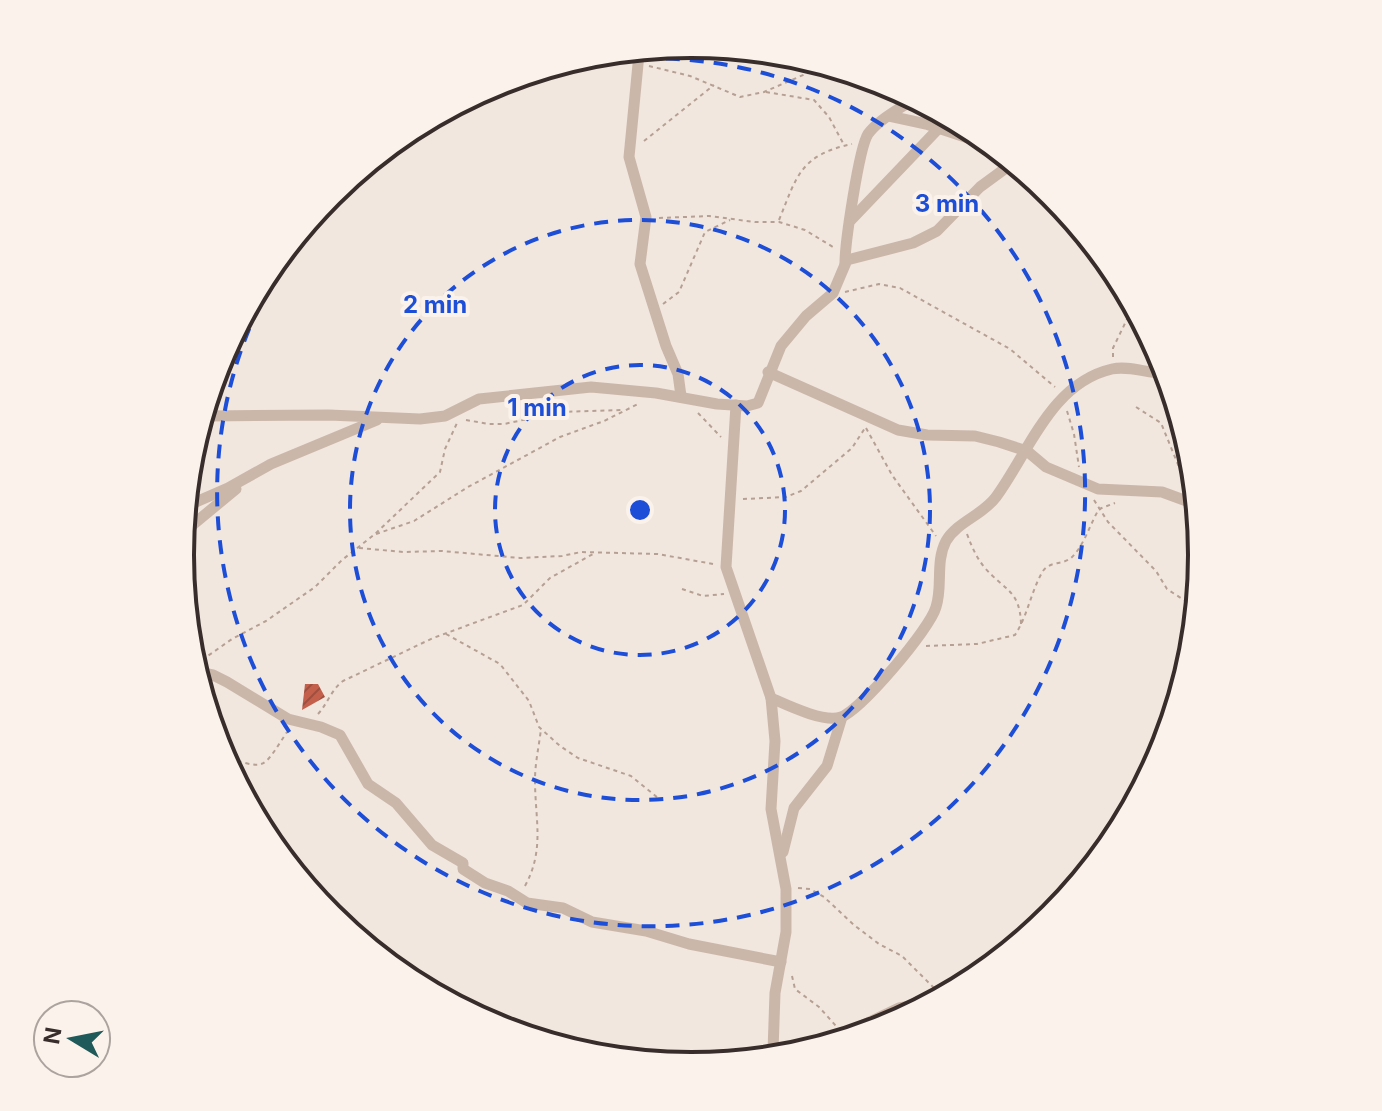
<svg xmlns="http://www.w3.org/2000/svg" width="1382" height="1111" viewBox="0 0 1382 1111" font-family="Inter,sans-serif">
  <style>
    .building { fill: url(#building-hatch) }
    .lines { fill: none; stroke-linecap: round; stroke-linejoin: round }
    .path { stroke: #b6a094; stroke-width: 2; stroke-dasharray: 4 4; stroke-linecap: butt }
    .street { stroke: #cbb7aa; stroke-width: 11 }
    .ring { fill: none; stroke: #1d4ed8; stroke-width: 4; stroke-dasharray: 14 10 }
    .rim { fill: none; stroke: #382d2a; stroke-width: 4 }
    .centre { fill: #1d4ed8; stroke: #faf2eb; stroke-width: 4 }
    .ring-label { font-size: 24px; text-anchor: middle; font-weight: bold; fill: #1d4ed8; stroke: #faf2eb; stroke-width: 8; stroke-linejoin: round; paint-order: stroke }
  </style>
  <defs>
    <pattern id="building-hatch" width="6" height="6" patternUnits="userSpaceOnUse" patternTransform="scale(2)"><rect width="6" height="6" fill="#c45f4b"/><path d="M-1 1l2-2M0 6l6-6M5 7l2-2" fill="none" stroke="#a04f3f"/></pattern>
  </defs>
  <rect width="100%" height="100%" fill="#f2e7de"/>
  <path class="building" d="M305,684H318L325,697L302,710Z"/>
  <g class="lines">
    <g class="path">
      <path d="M649,66L690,76L740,97L764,92L817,69"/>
      <path d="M766,92L814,100L829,117L843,143"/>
      <path d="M644,141L714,85"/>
      <path d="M659,218L709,216L755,222H779L805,230L833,247"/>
      <path d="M779,220C797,176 800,155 852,144"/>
      <path d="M845,292L879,284L900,288L1010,349L1055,387"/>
      <path d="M663,304L679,292L705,232L730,220"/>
      <path d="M1113,357V348L1131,311"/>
      <path d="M1136,407L1161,423L1188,489"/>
      <path d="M1067,411L1074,434L1079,467"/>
      <path d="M698,413L721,437"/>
      <path d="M466,420L489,424H504L561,412L621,410"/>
      <path d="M866,428L892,475L936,536"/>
      <path d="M743,499L786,497L801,491L852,448L865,428"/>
      <path d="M1094,500L1108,522L1156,571L1167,589L1193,606"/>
      <path d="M376,534L414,521L468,487L560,437L604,421L638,404"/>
      <path d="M967,534C972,547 976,557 985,568C1004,590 1020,590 1021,624"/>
      <path d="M359,548L404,552L442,551L520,558L562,556L581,552L658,554L713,564"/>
      <path d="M682,589L703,596L724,594"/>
      <path d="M446,634L500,664L529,701L539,727L560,746L578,758L631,776L658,798"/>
      <path d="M926,646L977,644L1015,635C1028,615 1031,591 1043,571C1050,561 1062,565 1071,558C1084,546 1090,524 1099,509L1115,503"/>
      <path d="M202,660L232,639L266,621L315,587L342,560L375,534L440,472L445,449L457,423"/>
      <path d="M318,714C328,703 331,690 343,681L433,638L523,605L550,578L593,554"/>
      <path d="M222,757C267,768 260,773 287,732"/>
      <path d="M525,886C545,849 535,820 535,780C535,763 539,746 541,729"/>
      <path d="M798,888L810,889L824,897L854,925L879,944L902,956L939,993"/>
      <path d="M792,976L795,989L819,1007L836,1026"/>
    </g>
    <g class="street">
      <path d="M639,54L629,157L646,217L640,264L666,346L678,374L681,396"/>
      <path d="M889,116L926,124L971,139"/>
      <path d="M851,220L939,128"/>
      <path d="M845,263C845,243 859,148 868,134C878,120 898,110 912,100"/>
      <path d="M768,372L898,430L927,435L975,436L999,442L1027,451L1046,467L1098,489L1162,492L1192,503"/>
      <path d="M736,405L726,567L771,698L775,741L771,809L786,889V932L775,993L773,1051"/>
      <path d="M207,416L329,415L420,419L445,416L479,399L591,387L656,393L717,404L747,406L758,403L781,346L806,316L833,293L847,260L913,243L937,231L980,187L1010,165"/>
      <path d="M189,505L228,488L271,464L377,420"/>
      <path d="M184,532L236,489"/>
      <path d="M203,673L213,675L227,682L288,719L321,727L340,735L368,784L396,803L432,845L463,863V869L485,883L508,891L527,903L563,908L592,922L646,931L689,944L781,962"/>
      <path d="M771,698C787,705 824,723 841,717C861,710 930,629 936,607C943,586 935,562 946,541C957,522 983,515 996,497C1029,452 1051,383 1112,369C1129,365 1149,374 1166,373"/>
      <path d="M783,852L794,808L827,766L842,717"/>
      <path d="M836,1038L899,1008L922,1004"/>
      <path d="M681,1065L747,1056"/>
    </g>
  </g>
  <g class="ring">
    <circle cx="640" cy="510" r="145"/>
    <circle cx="640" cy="510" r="290"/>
    <path d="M282 264A434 434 0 1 1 276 274"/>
  </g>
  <path d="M0 0H1382V1111H0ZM194 555a497 497 0 1 1 994 0a497 497 0 1 1-994 0Z" fill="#faf2eb" fill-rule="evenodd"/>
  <path class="rim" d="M194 555a497 497 0 1 1 994 0a497 497 0 1 1-994 0Z"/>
  <circle cx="640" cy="510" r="12" class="centre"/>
  <g class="ring-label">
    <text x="947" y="212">3 min</text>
    <text x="435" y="313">2 min</text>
    <text x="537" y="416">1 min</text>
  </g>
  <g transform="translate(72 1039) rotate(280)"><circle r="38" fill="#faf2eb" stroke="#aca39e" stroke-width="2"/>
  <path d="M0-6L14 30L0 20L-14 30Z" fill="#205959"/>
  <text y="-12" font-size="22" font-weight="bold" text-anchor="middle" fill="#382d2a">N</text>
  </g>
</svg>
